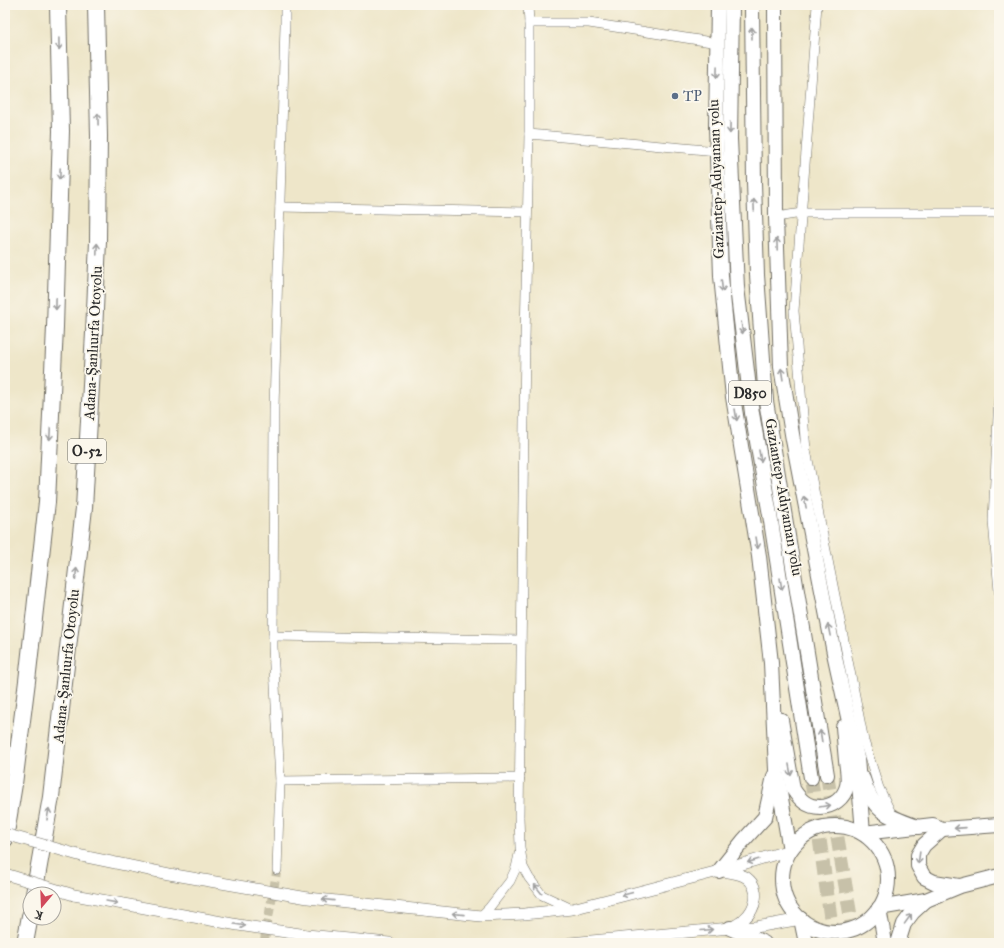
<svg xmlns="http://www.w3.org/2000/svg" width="1004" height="948" viewBox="0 0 1004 948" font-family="'IM FELL Great Primer',serif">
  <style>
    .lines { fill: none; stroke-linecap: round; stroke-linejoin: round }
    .minor-tunnel { stroke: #c7c1a9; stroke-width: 9; stroke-dasharray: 9 4.5; stroke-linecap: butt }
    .trunk-tunnel { stroke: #c7c1a9; stroke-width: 14; stroke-dasharray: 14 7; stroke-linecap: butt }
    .minor-casing { stroke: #6f6c62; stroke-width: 10 }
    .tertiary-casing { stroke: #6f6c62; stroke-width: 12 }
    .primary-casing { stroke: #6f6c62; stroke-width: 16 }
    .trunk-casing { stroke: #6f6c62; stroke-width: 16 }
    .motorway-casing { stroke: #6f6c62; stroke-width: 18 }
    .minor { stroke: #fff; stroke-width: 9 }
    .tertiary { stroke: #fff; stroke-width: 11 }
    .primary { stroke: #fff; stroke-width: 14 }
    .trunk { stroke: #fff; stroke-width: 14 }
    .motorway { stroke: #fff; stroke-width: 16 }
    .tertiary-bridge-casing { stroke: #6f6c62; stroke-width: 12; stroke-linecap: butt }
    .tertiary-bridge { stroke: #fff; stroke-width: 11 }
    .oneway { stroke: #a0a0a0 }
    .service-dot { fill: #5c6f8a; stroke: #fbf7ec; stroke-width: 1.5 }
    .labels { text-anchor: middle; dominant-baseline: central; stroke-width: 3.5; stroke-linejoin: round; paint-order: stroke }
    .shield { fill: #fbf7ec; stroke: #696865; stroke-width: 1 }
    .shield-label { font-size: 14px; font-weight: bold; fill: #2b2b2b }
    .service-label { font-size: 15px; fill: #4e5e75; stroke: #fbf7ec; text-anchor: start }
    .street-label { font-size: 15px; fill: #2b2b2b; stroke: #fbf7ec }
  </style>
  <rect width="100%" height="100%" fill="#fbf7ec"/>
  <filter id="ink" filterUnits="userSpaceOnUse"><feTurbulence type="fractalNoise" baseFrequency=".025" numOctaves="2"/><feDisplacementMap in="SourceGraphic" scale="8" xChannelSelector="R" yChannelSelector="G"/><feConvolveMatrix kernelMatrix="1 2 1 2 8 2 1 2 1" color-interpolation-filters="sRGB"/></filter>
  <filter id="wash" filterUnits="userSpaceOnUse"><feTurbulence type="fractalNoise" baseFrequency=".012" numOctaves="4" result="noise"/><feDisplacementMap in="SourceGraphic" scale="16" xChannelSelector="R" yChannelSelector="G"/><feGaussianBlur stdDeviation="0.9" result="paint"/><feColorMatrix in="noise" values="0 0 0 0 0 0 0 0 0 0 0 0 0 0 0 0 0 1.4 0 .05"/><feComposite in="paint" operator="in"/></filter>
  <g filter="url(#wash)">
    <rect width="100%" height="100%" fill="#eee6c9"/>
  </g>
  <g filter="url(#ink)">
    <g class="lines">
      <path class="minor-tunnel" d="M264,943L277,870"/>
      <g class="trunk-tunnel">
        <path d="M827,775L855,943"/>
        <path d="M811,778L834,943"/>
      </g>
      <g class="minor-casing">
        <g id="minor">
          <path d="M528,5L529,23V134L525,341L519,817L520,847L523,867L529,878L542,895L572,909"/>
          <path d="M817,5L794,311L806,450L864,741L879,788L893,817"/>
          <path d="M529,23H589L718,43"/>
          <path d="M529,134L717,151"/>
          <path d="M280,207L527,212"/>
          <path d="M776,217L802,213H999"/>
          <path d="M999,396L993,521L999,591"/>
          <path d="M273,636L521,640"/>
          <path d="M280,781L520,778"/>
          <path d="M277,870L280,781L273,647L274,408L285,25V5"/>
          <path d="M481,916L489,908L510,881L516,868L519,854"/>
        </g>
      </g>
      <g class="tertiary-casing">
        <g id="tertiary">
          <path d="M82,856L169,874L308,898L481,916L524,914L572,909L719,871L790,850"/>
          <path d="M723,871C731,873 740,873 747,878C761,889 756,909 744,919C741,923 735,925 731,928"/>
          <path d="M74,895L238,925L307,935L389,943"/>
          <path d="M570,943L730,928L756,927L801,919"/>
        </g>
      </g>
      <g class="primary-casing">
        <g id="primary">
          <circle cx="835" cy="879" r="53"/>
          <path d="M942,829L924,845L918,855V866L924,877L934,882L959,886"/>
          <path d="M863,833L933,825L942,829L999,825"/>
          <path d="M879,908L926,900L960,886L999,876"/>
        </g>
      </g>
      <g class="trunk-casing">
        <g id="trunk">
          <path d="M718,5L716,127L721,276L733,397L759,556L771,663L776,770L790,850"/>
          <path d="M732,5L730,139L737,287L752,413L770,515L811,778"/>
          <path d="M752,5L754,182L757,275L766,401L827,775"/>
          <path d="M775,5L776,217L781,367L793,440L834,653L857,758L863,833"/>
          <path d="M781,720L793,789C800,800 807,807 820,807C833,807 844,798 847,786C849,778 847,769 846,761C845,750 844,738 843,727"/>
          <path d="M863,779C873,812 887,816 918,827"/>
          <path d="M719,871L743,841L765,817L774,776"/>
          <path d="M879,908L885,943"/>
          <path d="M801,919L806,943"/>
          <path d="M730,928L764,943"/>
          <path d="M898,943L904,924L913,912L926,900"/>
        </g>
      </g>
      <g class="motorway-casing">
        <g id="motorway">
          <path d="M5,839L14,784L27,681L47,502L55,327L61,131L58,5"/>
          <path d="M34,894L51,797L84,508L94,333L98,241L99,136L96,5"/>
          <path d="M25,943L30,916"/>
        </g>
      </g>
      <use href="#minor" class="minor"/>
      <use href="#tertiary" class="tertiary"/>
      <use href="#primary" class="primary"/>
      <use href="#trunk" class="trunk"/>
      <use href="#motorway" class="motorway"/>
      <g class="tertiary-bridge-casing">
        <g id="tertiary-bridge">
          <path d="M5,834L82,856"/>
          <path d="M5,874L74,895"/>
        </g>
      </g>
      <use href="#tertiary-bridge" class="tertiary-bridge"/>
    </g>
    <defs><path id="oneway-shaft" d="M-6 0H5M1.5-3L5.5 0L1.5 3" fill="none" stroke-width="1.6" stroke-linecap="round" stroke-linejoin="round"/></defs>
    <g class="oneway">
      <use href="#oneway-shaft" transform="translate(752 33) rotate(-90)"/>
      <use href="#oneway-shaft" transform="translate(59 44) rotate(89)"/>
      <use href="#oneway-shaft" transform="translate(717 72) rotate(91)"/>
      <use href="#oneway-shaft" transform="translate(98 119) rotate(-91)"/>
      <use href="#oneway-shaft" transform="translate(730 128) rotate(91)"/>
      <use href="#oneway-shaft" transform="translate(60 174) rotate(92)"/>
      <use href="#oneway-shaft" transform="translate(754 205) rotate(-92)"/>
      <use href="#oneway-shaft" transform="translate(777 244) rotate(-92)"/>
      <use href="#oneway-shaft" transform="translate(97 249) rotate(-88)"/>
      <use href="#oneway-shaft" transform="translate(722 286) rotate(84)"/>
      <use href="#oneway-shaft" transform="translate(56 304) rotate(91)"/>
      <use href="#oneway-shaft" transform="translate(742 328) rotate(83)"/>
      <use href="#oneway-shaft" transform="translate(782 374) rotate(-99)"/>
      <use href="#oneway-shaft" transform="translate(736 415) rotate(81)"/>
      <use href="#oneway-shaft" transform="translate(50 434) rotate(93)"/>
      <use href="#oneway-shaft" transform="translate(760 456) rotate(80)"/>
      <use href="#oneway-shaft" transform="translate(805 502) rotate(-101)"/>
      <use href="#oneway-shaft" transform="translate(757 543) rotate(81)"/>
      <use href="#oneway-shaft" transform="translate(76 574) rotate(-84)"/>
      <use href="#oneway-shaft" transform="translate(781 584) rotate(81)"/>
      <use href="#oneway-shaft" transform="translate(829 630) rotate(-101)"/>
      <use href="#oneway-shaft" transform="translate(821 736) rotate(-99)"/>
      <use href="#oneway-shaft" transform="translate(790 770) rotate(80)"/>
      <use href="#oneway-shaft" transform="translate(825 806) rotate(-9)"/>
      <use href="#oneway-shaft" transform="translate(48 814) rotate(-80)"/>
      <use href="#oneway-shaft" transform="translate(960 828) rotate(176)"/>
      <use href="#oneway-shaft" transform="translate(919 858) rotate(98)"/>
      <use href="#oneway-shaft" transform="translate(753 861) rotate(164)"/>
      <use href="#oneway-shaft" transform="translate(538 889) rotate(-129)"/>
      <use href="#oneway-shaft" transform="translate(627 894) rotate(166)"/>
      <use href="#oneway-shaft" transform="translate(328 900) rotate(-174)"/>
      <use href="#oneway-shaft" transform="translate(112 902) rotate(10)"/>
      <use href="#oneway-shaft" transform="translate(458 914) rotate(-174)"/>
      <use href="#oneway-shaft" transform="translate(908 919) rotate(-54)"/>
      <use href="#oneway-shaft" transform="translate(240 925) rotate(9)"/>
      <use href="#oneway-shaft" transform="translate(707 930) rotate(-5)"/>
    </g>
  </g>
  <circle class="service-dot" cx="675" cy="96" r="4"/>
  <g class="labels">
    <g class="shield">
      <rect x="729" y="381" width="42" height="24" rx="3"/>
      <rect x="68" y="439" width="38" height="24" rx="3"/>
    </g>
    <g class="shield-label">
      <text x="750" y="393">D850</text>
      <text x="87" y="451">O-52</text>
    </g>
    <g class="service-label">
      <text x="683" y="96">TP</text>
    </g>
    <g class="street-label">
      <text transform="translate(716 179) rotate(-92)">Gaziantep-Adıyaman yolu</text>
      <text transform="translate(93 343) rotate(-87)">Adana-Şanlıurfa Otoyolu</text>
      <text transform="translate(784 497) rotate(80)">Gaziantep-Adıyaman yolu</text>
      <text transform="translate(66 666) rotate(-84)">Adana-Şanlıurfa Otoyolu</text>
    </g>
  </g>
  <rect width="1004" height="948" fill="none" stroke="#fbf7ec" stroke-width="20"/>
  <g transform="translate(42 906) rotate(199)"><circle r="19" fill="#fbf7ec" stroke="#a8a59f"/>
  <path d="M0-3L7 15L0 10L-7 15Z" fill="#d1495b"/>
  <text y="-6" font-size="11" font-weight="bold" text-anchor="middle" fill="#2b2b2b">K</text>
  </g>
</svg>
